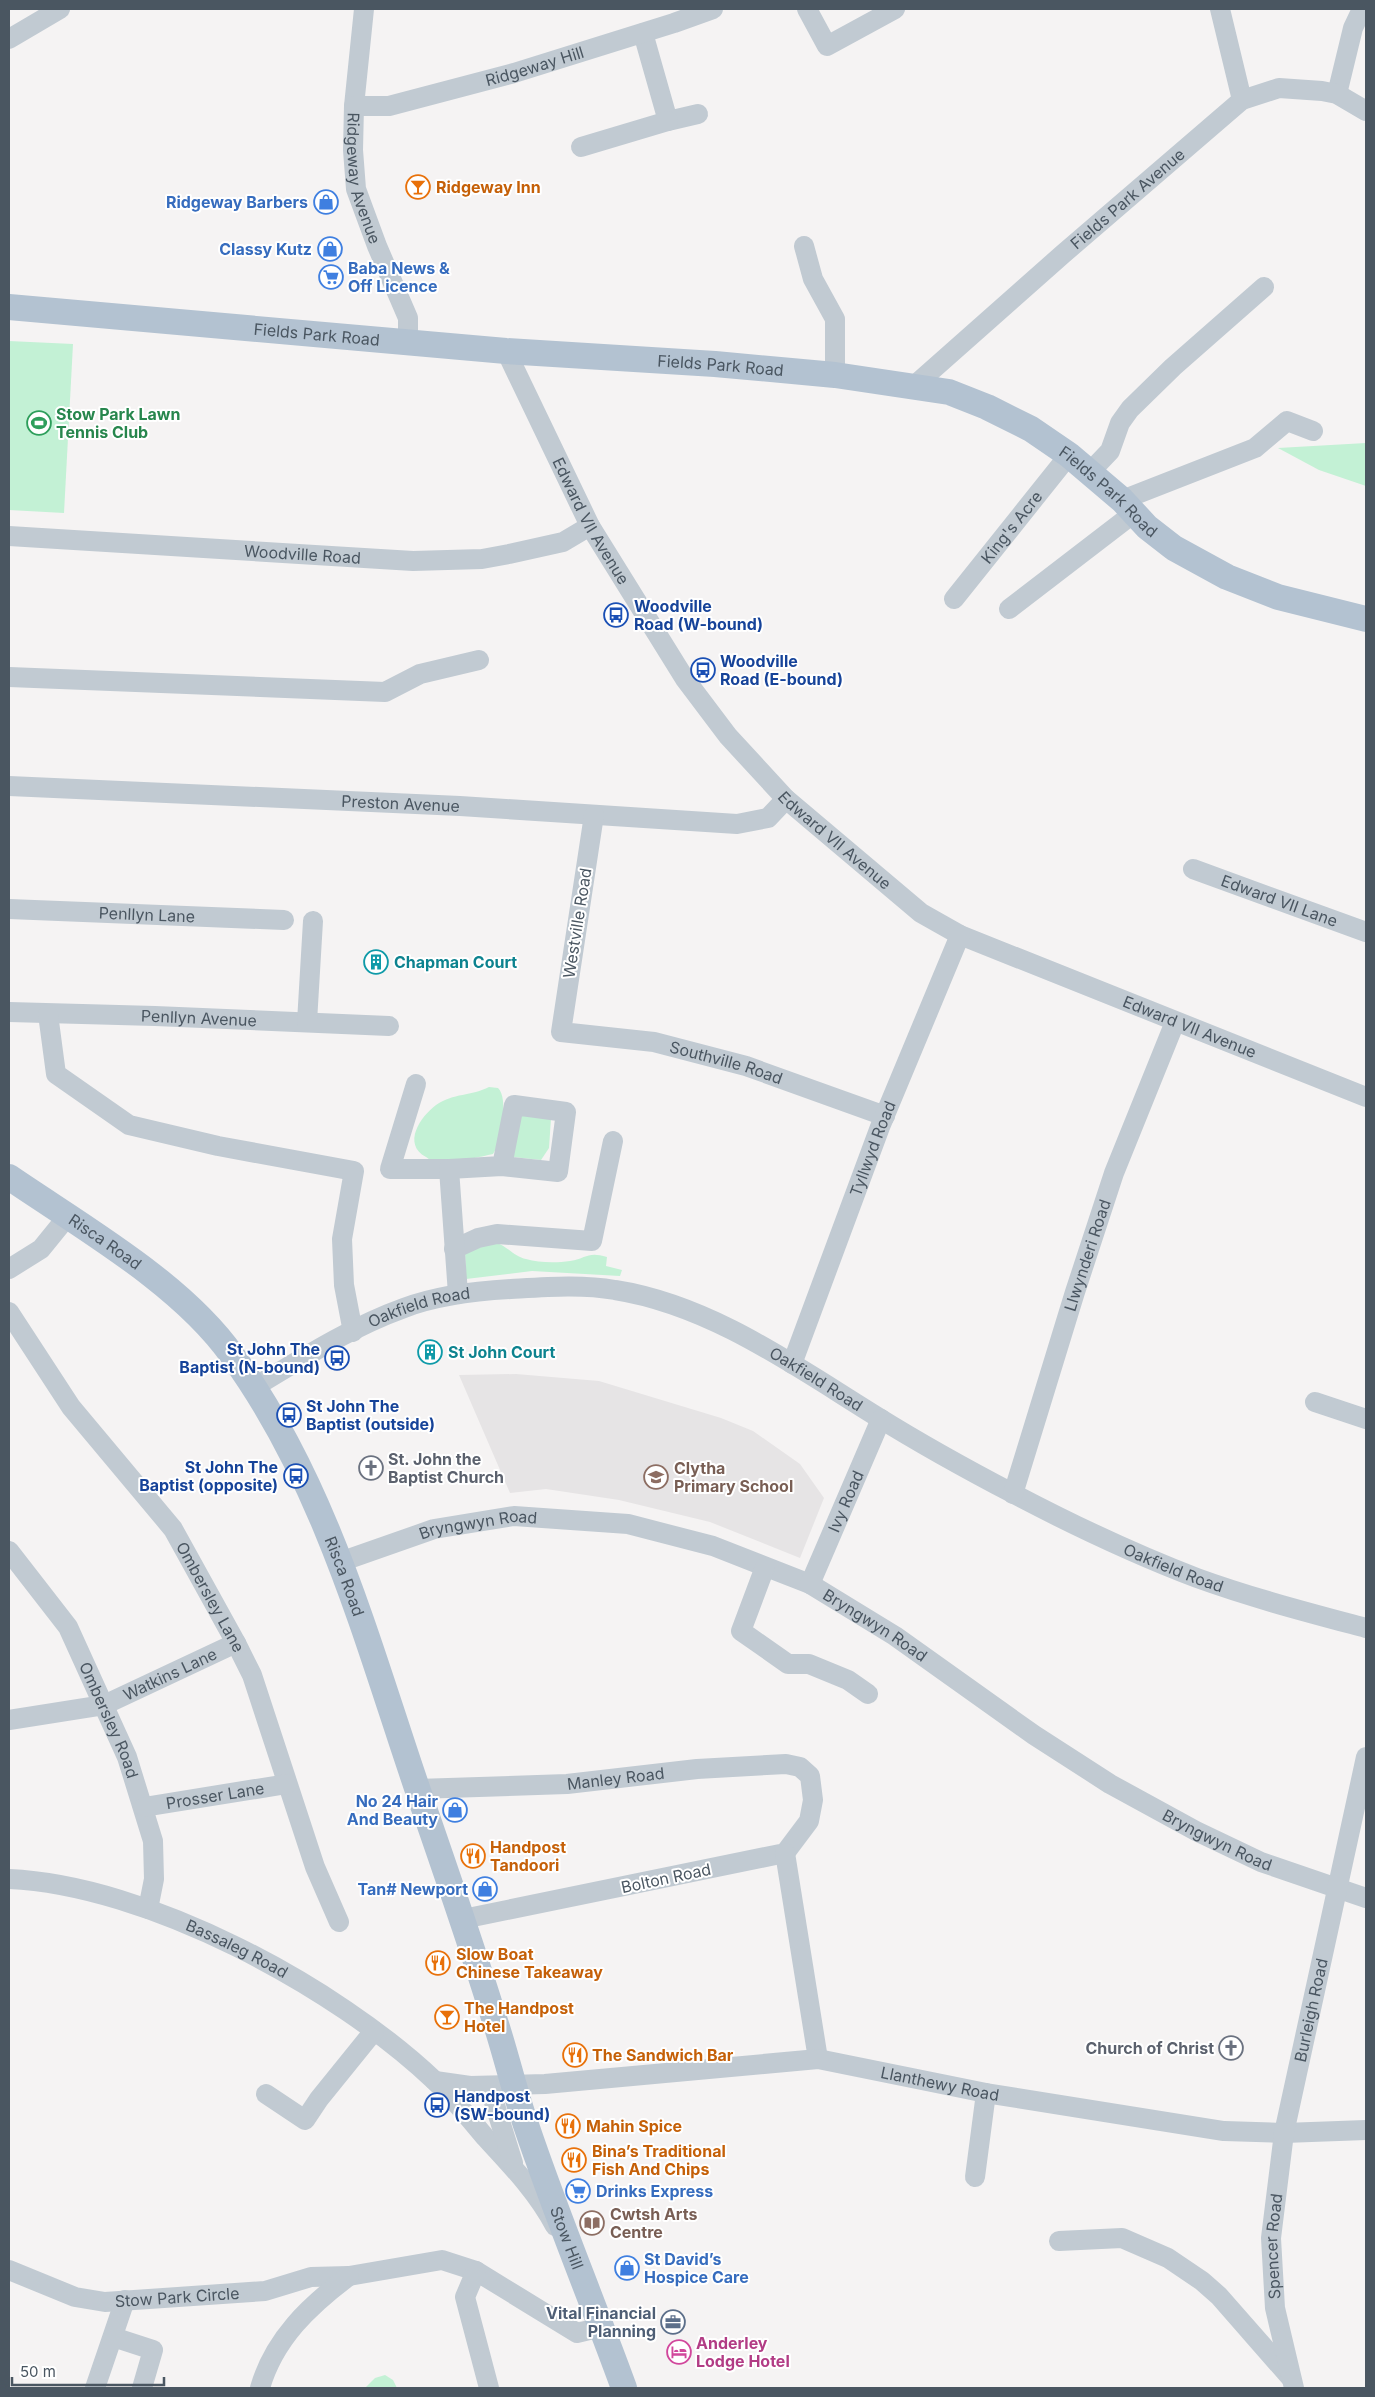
<svg xmlns="http://www.w3.org/2000/svg" width="1375" height="2397" viewBox="0 0 1375 2397" font-family="Inter,sans-serif">
  <style>
    .education { fill: #e6e4e5 }
    .green { fill: #c3f1d5 }
    .lines { fill: none; stroke-linecap: round; stroke-linejoin: round }
    .minor { stroke: #c1cad2; stroke-width: 20 }
    .major { stroke: #b3c2d1; stroke-width: 26 }
    .labels { text-anchor: middle; dominant-baseline: central; stroke-width: 4; stroke-linejoin: round; paint-order: stroke }
    .street-label { font-size: 16px; fill: #4a5661; stroke: #fff }
    .food-label { font-size: 16px; font-weight: bold; fill: #c56008; stroke: #fff; text-anchor: start }
    .shop-label { font-size: 16px; font-weight: bold; fill: #366cbe; stroke: #fff; text-anchor: end }
    .leisure-label { font-size: 16px; font-weight: bold; fill: #27864d; stroke: #fff; text-anchor: start }
    .transit-label { font-size: 16px; font-weight: bold; fill: #164399; stroke: #fff; text-anchor: start }
    .culture-label { font-size: 16px; font-weight: bold; fill: #0d838f; stroke: #fff; text-anchor: start }
    .worship-label { font-size: 16px; font-weight: bold; fill: #5b616d; stroke: #fff; text-anchor: start }
    .education-label { font-size: 16px; font-weight: bold; fill: #785e54; stroke: #fff; text-anchor: start }
    .service-label { font-size: 16px; font-weight: bold; fill: #4e5e75; stroke: #fff; text-anchor: end }
    .hotel-label { font-size: 16px; font-weight: bold; fill: #b23c85; stroke: #fff; text-anchor: start }
  </style>
  <rect width="100%" height="100%" fill="#f5f3f3"/>
  <path class="education" d="M516,1374L599,1381L721,1418L753,1431L800,1464L824,1498L800,1558L710,1522L619,1500L546,1489L510,1493L459,1375Z"/>
  <g class="green">
    <path d="M9,341L73,344L64,513L9,510Z"/>
    <path d="M1366,443V486L1319,470L1278,448Z"/>
    <path d="M489,1087L498,1088C509,1098 501,1143 493,1154C480,1157 449,1164 436,1162C433,1162 429,1159 426,1157C402,1144 420,1117 436,1105C453,1093 472,1096 489,1087Z"/>
    <path d="M517,1115L551,1118L549,1148L541,1160L513,1157Z"/>
    <path d="M495,1242C507,1246 515,1257 526,1259C539,1263 557,1263 570,1261C587,1258 588,1251 607,1257L606,1266L622,1270L620,1276L532,1271L466,1279L465,1251Z"/>
    <path d="M385,2375L393,2380L397,2388H365L375,2378Z"/>
  </g>
  <g class="lines">
    <g class="minor">
      <path id="s1" d="M364,9L354,106L353,150L356,189L377,246L408,318V341"/>
      <path d="M807,9L827,46L895,9"/>
      <path d="M1220,9L1242,100"/>
      <path d="M643,33L668,121L698,114"/>
      <path d="M9,39L60,9"/>
      <path d="M1337,94L1353,28L1362,9"/>
      <path id="s2" d="M354,106H389L514,73L674,23L713,9"/>
      <path d="M581,147L668,121"/>
      <path d="M804,246L813,279L835,319V375"/>
      <path id="s3" d="M506,351L590,526L685,679L728,736L786,799L921,913L960,935L1366,1097"/>
      <path id="s4" d="M914,386L1063,254L1242,100L1279,88L1322,91L1337,94L1366,111"/>
      <path d="M1089,473L1110,451L1120,423L1130,409L1173,367L1264,287"/>
      <path d="M1122,500L1255,448L1287,421L1313,431"/>
      <path id="s5" d="M9,536L413,561L482,559L509,554L563,542L590,526"/>
      <path id="s6" d="M954,599L1069,455"/>
      <path d="M1009,609L1134,513"/>
      <path d="M9,677L385,692L420,674L479,660"/>
      <path id="s7" d="M9,786L460,806L737,824L768,818L786,799"/>
      <path id="s8" d="M594,815L561,1032L654,1042L746,1066L885,1116"/>
      <path id="s9" d="M1193,869L1366,932"/>
      <path id="s10" d="M9,909L284,920"/>
      <path id="s11" d="M9,1012L155,1016L389,1026"/>
      <path d="M48,1014L56,1074L129,1125L218,1146L354,1171L342,1239L344,1285L353,1332"/>
      <path d="M307,1022L313,921"/>
      <path d="M416,1084L390,1169H449"/>
      <path d="M454,1249L478,1238L497,1234L592,1241L613,1141"/>
      <path d="M9,1269L41,1249L67,1217"/>
      <path d="M458,1294L449,1169L502,1166L558,1172L566,1112L514,1105L502,1166"/>
      <path id="s12" d="M9,1312L71,1407L173,1529L236,1643L252,1675L315,1867L339,1922"/>
      <path id="s13" d="M792,1364L880,1127L960,935"/>
      <path id="s14" d="M253,1388C301,1359 351,1327 404,1308C438,1295 475,1291 511,1289C545,1287 582,1284 615,1290C711,1305 795,1366 876,1416C921,1444 968,1470 1014,1494C1073,1525 1134,1554 1197,1578C1252,1598 1310,1613 1366,1628"/>
      <path d="M1315,1402L1366,1419"/>
      <path id="s15" d="M1013,1494L1075,1292L1114,1173L1175,1022"/>
      <path id="s16" d="M9,1551L68,1627L127,1757L153,1841L154,1879L148,1909"/>
      <path id="s17" d="M340,1562L434,1529L514,1516L628,1524L713,1546L810,1584L895,1636L1034,1735L1110,1784L1196,1831L1261,1862L1366,1898"/>
      <path d="M765,1567L741,1631L788,1664H809L848,1680L868,1694"/>
      <path id="s18" d="M810,1584L881,1419"/>
      <path id="s19" d="M9,1720L104,1705L236,1643"/>
      <path id="s20" d="M417,1789L567,1784L697,1769L786,1764L800,1767L810,1776L813,1800L809,1821L785,1853L463,1919"/>
      <path id="s21" d="M144,1807L287,1784"/>
      <path d="M785,1853L818,2059"/>
      <path id="s22" d="M9,1879C147,1885 335,1986 435,2081C453,2098 469,2118 485,2137C510,2164 538,2193 555,2226"/>
      <path id="s23" d="M435,2081L470,2086L545,2084L818,2059L986,2093L1224,2131L1284,2133L1366,2130"/>
      <path d="M489,2086L513,2163"/>
      <path d="M266,2094L305,2120L319,2099L374,2031"/>
      <path d="M975,2177L986,2093"/>
      <path d="M1059,2241L1122,2238L1168,2258L1202,2281L1219,2296L1290,2377"/>
      <path id="s24" d="M9,2270L75,2297L105,2302L265,2291L311,2277L349,2276L442,2260L476,2271L577,2333L602,2327"/>
      <path d="M476,2271L465,2297L489,2388"/>
      <path d="M113,2337L153,2350L142,2388"/>
      <path d="M95,2388L125,2300"/>
      <path d="M260,2388C274,2339 309,2306 349,2276"/>
      <path id="s25" d="M1294,2388L1275,2308L1271,2238L1284,2133L1366,1757"/>
    </g>
    <g class="major">
      <path id="s26" d="M9,307L506,351L715,364L835,375L949,392L987,407L1031,429L1069,455L1122,500L1147,527L1174,548L1227,577L1278,597L1366,619"/>
      <path id="s27" d="M9,1177C82,1227 181,1283 232,1355C325,1483 366,1638 416,1785C443,1863 470,1940 494,2018C506,2054 514,2090 526,2125C556,2214 592,2300 624,2388"/>
    </g>
  </g>
  <defs>
    <g id="bar-ring" transform="scale(1.25)"><circle r="9.5" fill="#fff" stroke="#e8710a" stroke-width="1.5"/><path d="M-6-5H6L.8 .8V4.5H3.5V6h-7V4.5H-.8V.8Z" fill="#e8710a"/></g>
    <g id="shop-ring" transform="scale(1.25)"><circle r="9.5" fill="#fff" stroke="#3f7fe0" stroke-width="1.5"/><path d="M-5-2.5h2.3a2.7 3.5 0 0 1 5.4 0H5L5.5 6h-11ZM-1.5-2.5h3a1.5 2.3 0 0 0-3 0Z" fill="#3f7fe0"/></g>
    <g id="supermarket-ring" transform="scale(1.25)"><circle r="9.5" fill="#fff" stroke="#3f7fe0" stroke-width="1.5"/><path d="M-6-5.5h2.5l.6 2H6L4.5 2H-2.5L-4.4-4H-6ZM-1.5 3.2a1.3 1.3 0 1 0 .1 0ZM3 3.2a1.3 1.3 0 1 0 .1 0Z" fill="#3f7fe0"/></g>
    <g id="stadium-ring" transform="scale(1.25)"><circle r="9.5" fill="#fff" stroke="#2e9e5b" stroke-width="1.5"/><path d="M0-5a6.5 5 0 1 0 0 10a6.5 5 0 1 0 0-10ZM-3.5-1.8h7v3.6h-7Z" fill="#2e9e5b"/></g>
    <g id="bus-ring" transform="scale(1.25)"><circle r="9.5" fill="#fff" stroke="#1a4fb4" stroke-width="1.5"/><path d="M-5-6H5V4H4V6H2V4H-2V6H-4V4H-5ZM-3.5-4V0h7V-4ZM-3.5 1.2v1.5H-2V1.2ZM2 1.2v1.5H3.5V1.2Z" fill="#1a4fb4"/></g>
    <g id="building-ring" transform="scale(1.25)"><circle r="9.5" fill="#fff" stroke="#0f9aa8" stroke-width="1.5"/><path d="M-4-6H4V6H1V3H-1V6H-4ZM-2.5-4.3h1.7v1.8h-1.7ZM.8-4.3h1.7v1.8H.8ZM-2.5-1h1.7V.8h-1.7ZM.8-1h1.7V.8H.8Z" fill="#0f9aa8"/></g>
    <g id="church-ring" transform="scale(1.25)"><circle r="9.5" fill="#fff" stroke="#6b7280" stroke-width="1.5"/><path d="M-1.2-6h2.4v3.5h3.3v2.4h-3.3V6h-2.4V-.1h-3.3v-2.4h3.3Z" fill="#6b7280"/></g>
    <g id="school-ring" transform="scale(1.25)"><circle r="9.5" fill="#fff" stroke="#8d6e63" stroke-width="1.5"/><path d="M0-5L7-2L0 1L-7-2ZM-4 1L0 2.5L4 1V4Q0 6-4 4Z" fill="#8d6e63"/></g>
    <g id="restaurant-ring" transform="scale(1.25)"><circle r="9.5" fill="#fff" stroke="#e8710a" stroke-width="1.5"/><path d="M-5-6h1v4h1v-4h1v4h1v-4h1v5L-1.5 .5V6h-2V.5L-5-1ZM5-6V6H3V1.5H1.5Q1.5-4 5-6Z" fill="#e8710a"/></g>
    <g id="library-ring" transform="scale(1.25)"><circle r="9.5" fill="#fff" stroke="#8d6e63" stroke-width="1.5"/><path d="M-6-4Q-3-5.5-.7-3.5V5Q-3 3-6 4ZM6-4Q3-5.5 .7-3.5V5Q3 3 6 4Z" fill="#8d6e63"/></g>
    <g id="office-ring" transform="scale(1.25)"><circle r="9.5" fill="#fff" stroke="#5c6f8a" stroke-width="1.5"/><path d="M-6-3h4V-5.5h4V-3h4V5H-6ZM-1-4.5V-3h2v-1.5ZM-6 0V1H6V0Z" fill="#5c6f8a"/></g>
    <g id="hotel-ring" transform="scale(1.25)"><circle r="9.5" fill="#fff" stroke="#d1479c" stroke-width="1.5"/><path d="M-6-4.5h1.5V1H6V5H4.5V3h-9V5H-6ZM-4 0a1.8 1.8 0 1 1 3.6 0ZM.5 0V-2.5h3Q6-2.5 6 0Z" fill="#d1479c"/></g>
  </defs>
  <g fill-rule="evenodd">
    <use href="#bar-ring" x="418" y="187"/>
    <use href="#shop-ring" x="326" y="202"/>
    <use href="#shop-ring" x="330" y="249"/>
    <use href="#supermarket-ring" x="331" y="277"/>
    <use href="#stadium-ring" x="39" y="423"/>
    <use href="#bus-ring" x="616" y="615"/>
    <use href="#bus-ring" x="703" y="670"/>
    <use href="#building-ring" x="376" y="962"/>
    <use href="#building-ring" x="430" y="1352"/>
    <use href="#bus-ring" x="337" y="1358"/>
    <use href="#bus-ring" x="289" y="1415"/>
    <use href="#church-ring" x="371" y="1468"/>
    <use href="#bus-ring" x="296" y="1476"/>
    <use href="#school-ring" x="656" y="1477"/>
    <use href="#shop-ring" x="455" y="1810"/>
    <use href="#restaurant-ring" x="473" y="1856"/>
    <use href="#shop-ring" x="485" y="1889"/>
    <use href="#restaurant-ring" x="438" y="1963"/>
    <use href="#bar-ring" x="447" y="2017"/>
    <use href="#church-ring" x="1231" y="2048"/>
    <use href="#restaurant-ring" x="575" y="2055"/>
    <use href="#bus-ring" x="437" y="2105"/>
    <use href="#restaurant-ring" x="568" y="2126"/>
    <use href="#restaurant-ring" x="574" y="2160"/>
    <use href="#supermarket-ring" x="578" y="2191"/>
    <use href="#library-ring" x="592" y="2223"/>
    <use href="#shop-ring" x="627" y="2268"/>
    <use href="#office-ring" x="673" y="2322"/>
    <use href="#hotel-ring" x="679" y="2352"/>
  </g>
  <g class="labels">
    <g class="street-label">
      <text stroke="none"><textPath href="#s2" startOffset="186">Ridgeway Hill</textPath></text>
      <text stroke="none"><textPath href="#s1" startOffset="171">Ridgeway Avenue</textPath></text>
      <text stroke="none"><textPath href="#s4" startOffset="284">Fields Park Avenue</textPath></text>
      <text stroke="none"><textPath href="#s26" startOffset="309">Fields Park Road</textPath></text>
      <text stroke="none"><textPath href="#s26" startOffset="714">Fields Park Road</textPath></text>
      <text stroke="none"><textPath href="#s26" startOffset="1134">Fields Park Road</textPath></text>
      <text stroke="none"><textPath href="#s3" startOffset="190">Edward VII Avenue</textPath></text>
      <text stroke="none"><textPath href="#s6" startOffset="92">King's Acre</textPath></text>
      <text stroke="none"><textPath href="#s5" startOffset="294">Woodville Road</textPath></text>
      <text stroke="none"><textPath href="#s7" startOffset="392">Preston Avenue</textPath></text>
      <text stroke="none"><textPath href="#s3" startOffset="595">Edward VII Avenue</textPath></text>
      <text stroke="none"><textPath href="#s9" startOffset="92">Edward VII Lane</textPath></text>
      <text stroke="none"><textPath href="#s10" startOffset="138">Penllyn Lane</textPath></text>
      <text transform="translate(577 923) rotate(-81)">Westville Road</text>
      <text stroke="none"><textPath href="#s11" startOffset="190">Penllyn Avenue</textPath></text>
      <text stroke="none"><textPath href="#s3" startOffset="1000">Edward VII Avenue</textPath></text>
      <text stroke="none"><textPath href="#s8" startOffset="388">Southville Road</textPath></text>
      <text stroke="none"><textPath href="#s13" startOffset="230">Tyllwyd Road</textPath></text>
      <text stroke="none"><textPath href="#s27" startOffset="116">Risca Road</textPath></text>
      <text stroke="none"><textPath href="#s15" startOffset="250">Llwynderi Road</textPath></text>
      <text stroke="none"><textPath href="#s14" startOffset="186">Oakfield Road</textPath></text>
      <text stroke="none"><textPath href="#s14" startOffset="606">Oakfield Road</textPath></text>
      <text stroke="none"><textPath href="#s18" startOffset="90">Ivy Road</textPath></text>
      <text stroke="none"><textPath href="#s17" startOffset="144">Bryngwyn Road</textPath></text>
      <text stroke="none"><textPath href="#s14" startOffset="1011">Oakfield Road</textPath></text>
      <text stroke="none"><textPath href="#s27" startOffset="536">Risca Road</textPath></text>
      <text stroke="none"><textPath href="#s12" startOffset="350">Ombersley Lane</textPath></text>
      <text stroke="none"><textPath href="#s17" startOffset="564">Bryngwyn Road</textPath></text>
      <text stroke="none"><textPath href="#s19" startOffset="169">Watkins Lane</textPath></text>
      <text stroke="none"><textPath href="#s16" startOffset="198">Ombersley Road</textPath></text>
      <text stroke="none"><textPath href="#s20" startOffset="199">Manley Road</textPath></text>
      <text stroke="none"><textPath href="#s21" startOffset="72">Prosser Lane</textPath></text>
      <text stroke="none"><textPath href="#s17" startOffset="969">Bryngwyn Road</textPath></text>
      <text transform="translate(666 1878) rotate(-12)">Bolton Road</text>
      <text stroke="none"><textPath href="#s22" startOffset="240">Bassaleg Road</textPath></text>
      <text stroke="none"><textPath href="#s25" startOffset="384">Burleigh Road</textPath></text>
      <text stroke="none"><textPath href="#s23" startOffset="509">Llanthewy Road</textPath></text>
      <text stroke="none"><textPath href="#s27" startOffset="1234">Stow Hill</textPath></text>
      <text stroke="none"><textPath href="#s25" startOffset="144">Spencer Road</textPath></text>
      <text stroke="none"><textPath href="#s24" startOffset="174">Stow Park Circle</textPath></text>
    </g>
    <g class="food-label">
      <text x="436" y="187">Ridgeway Inn</text>
      <text x="490" y="1847">Handpost<tspan x="490" dy="18">Tandoori</tspan></text>
      <text x="456" y="1954">Slow Boat<tspan x="456" dy="18">Chinese Takeaway</tspan></text>
      <text x="464" y="2008">The Handpost<tspan x="464" dy="18">Hotel</tspan></text>
      <text x="592" y="2055">The Sandwich Bar</text>
      <text x="586" y="2126">Mahin Spice</text>
      <text x="592" y="2151">Bina’s Traditional<tspan x="592" dy="18">Fish And Chips</tspan></text>
    </g>
    <g class="shop-label">
      <text x="308" y="202">Ridgeway Barbers</text>
      <text x="312" y="249">Classy Kutz</text>
      <text x="348" y="268" text-anchor="start">Baba News &amp;<tspan x="348" dy="18">Off Licence</tspan></text>
      <text x="438" y="1801">No 24 Hair<tspan x="438" dy="18">And Beauty</tspan></text>
      <text x="468" y="1889">Tan# Newport</text>
      <text x="596" y="2191" text-anchor="start">Drinks Express</text>
      <text x="644" y="2259" text-anchor="start">St David’s<tspan x="644" dy="18">Hospice Care</tspan></text>
    </g>
    <g class="leisure-label">
      <text x="56" y="414">Stow Park Lawn<tspan x="56" dy="18">Tennis Club</tspan></text>
    </g>
    <g class="transit-label">
      <text x="634" y="606">Woodville<tspan x="634" dy="18">Road (W-bound)</tspan></text>
      <text x="720" y="661">Woodville<tspan x="720" dy="18">Road (E-bound)</tspan></text>
      <text x="320" y="1349" text-anchor="end">St John The<tspan x="320" dy="18">Baptist (N-bound)</tspan></text>
      <text x="306" y="1406">St John The<tspan x="306" dy="18">Baptist (outside)</tspan></text>
      <text x="278" y="1467" text-anchor="end">St John The<tspan x="278" dy="18">Baptist (opposite)</tspan></text>
      <text x="454" y="2096">Handpost<tspan x="454" dy="18">(SW-bound)</tspan></text>
    </g>
    <g class="culture-label">
      <text x="394" y="962">Chapman Court</text>
      <text x="448" y="1352">St John Court</text>
    </g>
    <g class="worship-label">
      <text x="388" y="1459">St. John the<tspan x="388" dy="18">Baptist Church</tspan></text>
      <text x="1214" y="2048" text-anchor="end">Church of Christ</text>
    </g>
    <g class="education-label">
      <text x="674" y="1468">Clytha<tspan x="674" dy="18">Primary School</tspan></text>
      <text x="610" y="2214">Cwtsh Arts<tspan x="610" dy="18">Centre</tspan></text>
    </g>
    <g class="service-label">
      <text x="656" y="2313">Vital Financial<tspan x="656" dy="18">Planning</tspan></text>
    </g>
    <g class="hotel-label">
      <text x="696" y="2343">Anderley<tspan x="696" dy="18">Lodge Hotel</tspan></text>
    </g>
  </g>
  <rect width="1375" height="2397" fill="none" stroke="#4a5661" stroke-width="20"/>
  <path d="M12 2377v8h152v-8" fill="none" stroke="#4a5661" stroke-width="2.5"/>
  <text x="20" y="2377" font-size="15" fill="#4a5661" stroke="#ffffff" stroke-width="4" paint-order="stroke">50 m</text>
</svg>
